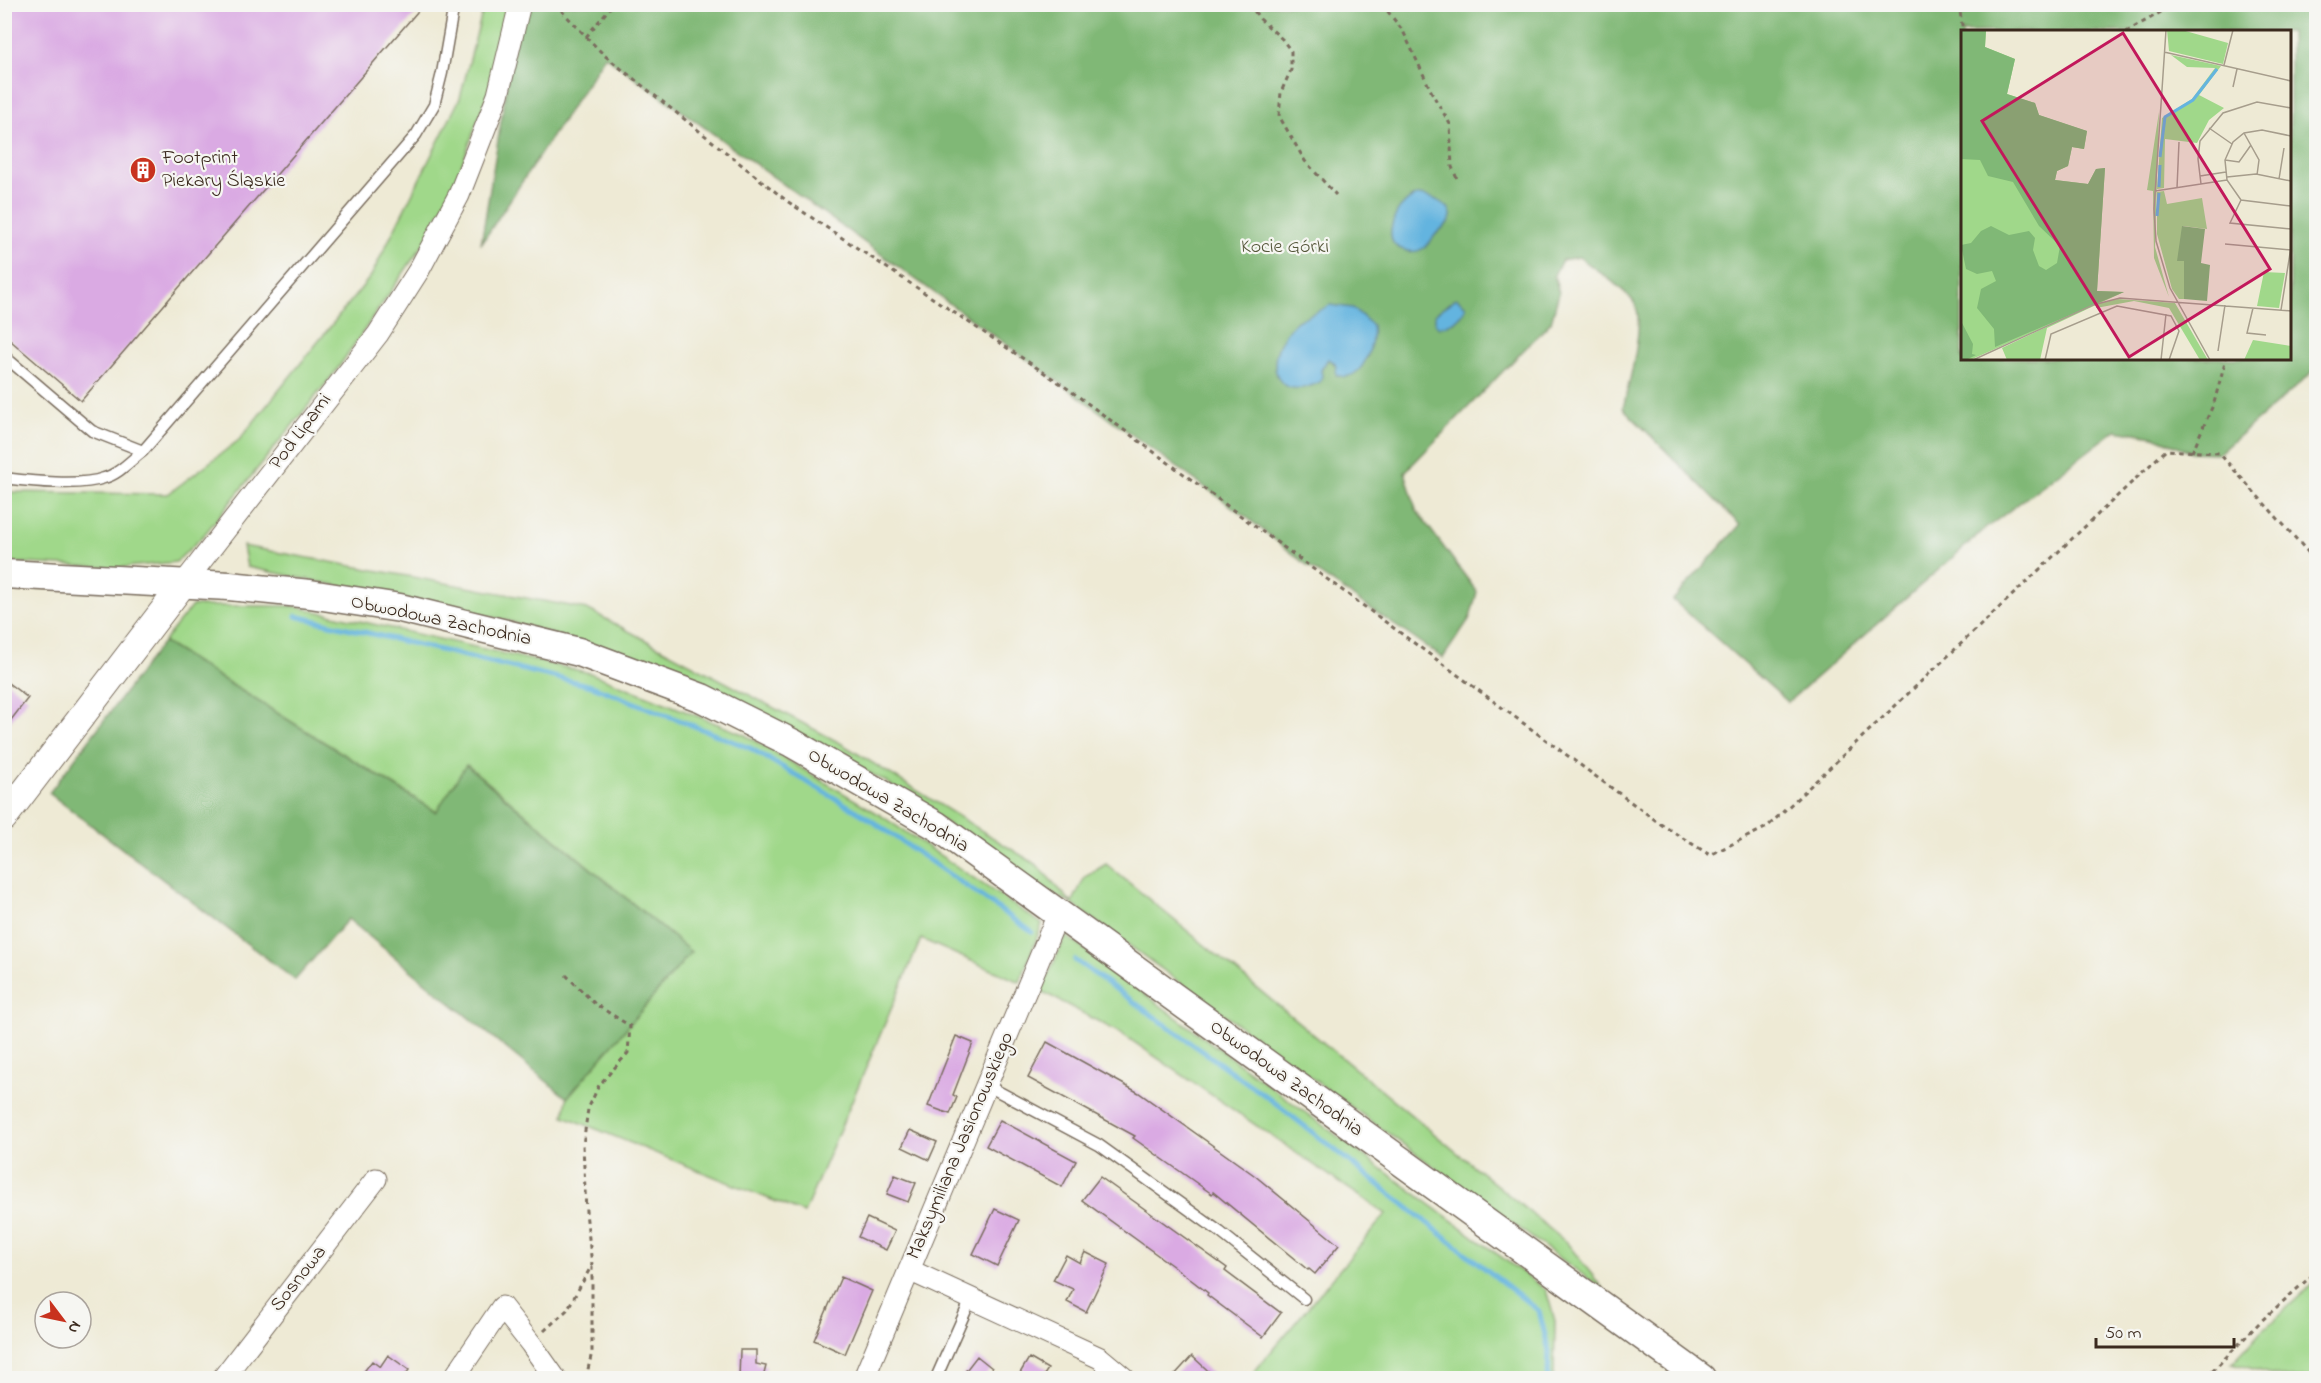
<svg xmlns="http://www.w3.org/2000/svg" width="2321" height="1383" font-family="'Indie Flower',sans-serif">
<rect width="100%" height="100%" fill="#f6f6f2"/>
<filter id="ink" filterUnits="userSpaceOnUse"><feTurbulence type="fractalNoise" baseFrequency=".0167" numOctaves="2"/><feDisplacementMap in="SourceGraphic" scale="12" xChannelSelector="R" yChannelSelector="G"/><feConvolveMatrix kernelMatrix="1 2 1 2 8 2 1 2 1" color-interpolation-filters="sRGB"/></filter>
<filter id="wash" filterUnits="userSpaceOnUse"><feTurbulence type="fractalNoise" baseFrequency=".008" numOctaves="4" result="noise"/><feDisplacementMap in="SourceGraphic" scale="24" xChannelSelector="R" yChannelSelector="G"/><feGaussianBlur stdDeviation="1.35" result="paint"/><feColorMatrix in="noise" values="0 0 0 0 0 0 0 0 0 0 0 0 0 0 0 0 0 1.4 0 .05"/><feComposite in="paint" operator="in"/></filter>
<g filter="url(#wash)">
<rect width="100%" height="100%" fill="#eeead5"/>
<!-- green -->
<path fill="#a0d88a" stroke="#6e8154" stroke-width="1.5" d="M 484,5 L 511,5 L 491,84 L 459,172 L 428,237 L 336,371 L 204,535 L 176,562 L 117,568 L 5,562 L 4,492 L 168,494 L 239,440 L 371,276 L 460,98 Z
M 243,546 L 587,609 L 842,744 L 1037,865 L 1072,903 L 1085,877 L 1106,864 L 1567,1243 L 1604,1290 L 1072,904 L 1032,882 L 885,781 L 662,667 L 502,619 L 247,567 Z
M 192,606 L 293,606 L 590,673 L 745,735 L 877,813 L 1042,924 L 1020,982 L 921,939 L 804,1213 L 564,1116 L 567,1098 L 691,952 L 467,765 L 437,812 L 163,642 Z
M 1066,936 L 1546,1290 L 1555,1321 L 1554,1378 L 1249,1378 L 1386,1214 L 1122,1034 L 1041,991 Z
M 2316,1281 L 2316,1378 L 2286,1378 L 2232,1363 L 2263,1330 Z"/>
<!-- forest -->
<path fill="#80b876" stroke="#5e714a" stroke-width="1.5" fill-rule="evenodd" d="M 520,5 L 2316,5 L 2316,369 L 2219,453 L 2192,452 L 2154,436 L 2116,430 L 1985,529 L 1788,702 L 1673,600 L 1740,525 L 1623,408 C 1629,384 1644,328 1636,306 C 1630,292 1592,267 1579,257 L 1562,260 L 1554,275 L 1559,293 L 1551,322 L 1405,472 L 1416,510 L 1477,592 L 1470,618 L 1443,658 L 1308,566 L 1245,516 L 605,56 L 481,244 ZM 1962,32 L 2290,32 L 2290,358 L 1962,358 ZM 1412,197 L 1451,216 L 1447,224 L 1436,234 L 1397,213 ZM 1456,298 L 1466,306 L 1464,312 L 1453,323 L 1436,314 ZM 1313,315 L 1368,356 C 1361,367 1351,380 1337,375 C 1336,367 1336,362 1328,359 L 1322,367 L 1321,373 L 1297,321 Z
M 163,642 L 436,812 L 466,765 L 691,952 L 567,1098 L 348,919 L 295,980 L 49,793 Z"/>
<!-- water -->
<path fill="#64b4df" stroke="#506f7e" stroke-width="1.5" d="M 1419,195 C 1429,196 1453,204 1451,217 C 1449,225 1441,228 1436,234 C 1426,248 1418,257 1399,248 C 1383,240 1394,213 1404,204 C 1408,199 1414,197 1419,195 Z
M 1456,298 L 1466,306 C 1463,318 1450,326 1438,327 L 1435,323 L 1435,314 Z
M 1330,305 L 1353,308 L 1372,325 C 1375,344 1363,385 1336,375 C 1337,367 1336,362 1328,359 L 1321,370 L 1322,376 L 1320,382 C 1269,407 1262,352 1296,322 C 1304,316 1321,311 1330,305 Z"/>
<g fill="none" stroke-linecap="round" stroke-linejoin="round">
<!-- stream -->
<path stroke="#64b4df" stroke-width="5" d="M 296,616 L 592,686 L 750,748 L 865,816 L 1032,932
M 1075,960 L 1274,1102 L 1539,1311 L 1549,1351 L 1548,1378"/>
</g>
<g id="blocks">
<!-- building -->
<path fill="#daaae3" d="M 4,4 L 424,4 L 81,401 L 4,335 Z
M 4,680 L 28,698 L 4,729 Z
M 956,1036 L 973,1043 L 953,1095 L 957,1097 L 950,1114 L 928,1106 Z
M 1047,1042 L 1139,1093 L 1254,1175 L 1339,1245 L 1315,1274 L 1309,1269 L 1308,1270 L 1213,1192 L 1212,1194 L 1133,1138 L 1135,1136 L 1028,1078 Z
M 1000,1120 L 1076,1161 L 1062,1187 L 986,1146 Z
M 910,1130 L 937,1142 L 929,1160 L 902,1147 Z
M 895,1175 L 916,1183 L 908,1202 L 887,1194 Z
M 1100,1177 L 1227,1268 L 1225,1271 L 1281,1313 L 1263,1337 L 1207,1295 L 1208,1293 L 1181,1272 L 1082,1200 Z
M 995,1209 L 1019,1220 L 997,1266 L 973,1254 Z
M 867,1218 L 895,1231 L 886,1250 L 858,1237 Z
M 1085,1252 L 1109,1264 L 1086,1312 L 1067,1302 L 1073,1289 L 1053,1280 L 1066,1255 L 1080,1263 Z
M 841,1277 L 872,1291 L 845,1354 L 814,1340 Z
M 740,1350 L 756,1350 L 756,1364 L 766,1366 L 763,1378 L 739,1378 Z
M 388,1355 L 409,1370 L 403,1378 L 359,1378 L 372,1361 L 380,1367 Z
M 977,1356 L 992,1368 L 983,1378 L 960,1378 Z
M 1192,1356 L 1216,1378 L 1172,1378 Z
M 1029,1358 L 1048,1369 L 1042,1378 L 1017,1378 Z"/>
</g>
</g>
<g filter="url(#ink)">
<use href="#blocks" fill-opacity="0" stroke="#7a6d5e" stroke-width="1.5"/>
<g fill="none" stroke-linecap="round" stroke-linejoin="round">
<defs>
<path id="service" d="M 4,356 L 92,431 L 143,451
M 4,478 C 30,481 80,487 104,478 C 119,474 131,460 143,451 L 416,135 L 434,105 L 442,73 L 454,4
M 986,1085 L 1099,1145 L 1220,1232 L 1304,1299
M 936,1378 L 971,1299"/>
<path id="minor" d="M 184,583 L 378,334 L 419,270 L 459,195 L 498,95 L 520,4
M 909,1270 L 1100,1358 L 1124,1378
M 223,1378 L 376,1179
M 454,1378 L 502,1307 L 531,1344 L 555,1378
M 864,1378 L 1058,914"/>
<path id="tertiary" d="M 4,818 L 184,583"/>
<path id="secondary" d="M 4,574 L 229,586 L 310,594 L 400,608 L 579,652 L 702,698 L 792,743 L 937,826 L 1701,1378"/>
</defs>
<!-- service casing -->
<use href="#service" stroke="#7a6d5e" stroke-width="13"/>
<!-- minor casing -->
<use href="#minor" stroke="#7a6d5e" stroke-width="23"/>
<!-- tertiary casing -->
<use href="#tertiary" stroke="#7a6d5e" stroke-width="28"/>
<!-- secondary casing -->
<use href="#secondary" stroke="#7a6d5e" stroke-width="31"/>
<!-- path -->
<path stroke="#7a6d5e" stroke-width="3" stroke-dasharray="4.5 4.5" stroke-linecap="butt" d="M 555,4 L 604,55 L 787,201 L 1064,386 L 1662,825 L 1710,855 L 1767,827 L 2166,450 L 2219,453 L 2316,561
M 1249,4 L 1260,19 L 1282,39 L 1291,51 L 1291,70 L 1281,92 L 1279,116 L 1305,161 L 1336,195
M 1382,4 L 1403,31 L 1433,95 L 1450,124 L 1452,167 L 1458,181
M 1959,4 L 1963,32
M 2126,32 L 2175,4
M 586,37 L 613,4
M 2192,452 L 2214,403 L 2226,358
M 544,1331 L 567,1310 L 592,1265 L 586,1212 L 583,1145 L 588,1109 L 599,1085 L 628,1053 L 630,1026 L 595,1004 L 566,975
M 586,1378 L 592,1352 L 592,1267
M 2206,1378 L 2260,1322 L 2316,1272"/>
<!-- service -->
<use href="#service" stroke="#fff" stroke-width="10"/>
<!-- minor -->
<use href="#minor" stroke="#fff" stroke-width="21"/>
<!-- tertiary -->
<use href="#tertiary" stroke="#fff" stroke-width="26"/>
<!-- secondary -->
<use href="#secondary" stroke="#fff" stroke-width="28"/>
</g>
</g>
<!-- icons -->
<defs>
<symbol id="building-disc" viewBox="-11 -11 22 22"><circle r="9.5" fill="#c8321e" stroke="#f6f6f2"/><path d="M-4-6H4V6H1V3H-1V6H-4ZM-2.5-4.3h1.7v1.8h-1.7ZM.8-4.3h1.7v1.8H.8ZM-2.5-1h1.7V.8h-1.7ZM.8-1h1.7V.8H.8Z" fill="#fff"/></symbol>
</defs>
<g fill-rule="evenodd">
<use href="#building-disc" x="128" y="155" width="30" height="30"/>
</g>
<g text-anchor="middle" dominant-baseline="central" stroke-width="4.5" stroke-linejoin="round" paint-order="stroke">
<!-- poi labels -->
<g font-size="20" fill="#3b2a1e" stroke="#f6f6f2" text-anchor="start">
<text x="162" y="158">Footprint<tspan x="162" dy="23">Piekary Śląskie</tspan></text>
</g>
<!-- park labels -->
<g font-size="20" fill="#545639" stroke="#f6f6f2">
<text x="1285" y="247">Kocie Górki</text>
</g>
<!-- street labels -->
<g font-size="20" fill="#3b2a1e" stroke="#f6f6f2">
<text transform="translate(301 432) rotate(-53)">Pod Lipami</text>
<text transform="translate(441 621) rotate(12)">Obwodowa Zachodnia</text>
<text transform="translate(888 801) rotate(31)">Obwodowa Zachodnia</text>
<text transform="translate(1286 1079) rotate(36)">Obwodowa Zachodnia</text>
<text transform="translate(961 1146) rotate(-67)">Maksymiliana Jasionowskiego</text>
<text transform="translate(299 1279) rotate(-52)">Sosnowa</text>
</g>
</g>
<!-- overview -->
<g transform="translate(1961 30)">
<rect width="330" height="330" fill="#eeead5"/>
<path d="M 0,0 L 25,0 L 24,17 L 54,29 L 46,64 L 74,73 L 78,85 L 126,101 L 123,119 L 111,117 L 107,136 L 96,141 L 94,150 L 127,154 L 135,139 L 144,138 L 136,261 L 163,262 L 139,273 L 157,269 L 214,273 L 247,330 L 239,330 L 208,278 L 173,271 L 135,278 L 135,275 L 86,298 L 79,330 L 46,330 L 41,318 L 102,289 L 9,330 L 0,330 ZM 206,0 L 221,0 L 267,13 L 262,34 L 208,21 ZM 210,25 L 260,36 L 238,65 L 263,78 L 248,90 L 236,113 L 204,109 L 203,158 L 196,159 L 201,88 L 231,69 L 254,38 L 226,37 ZM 198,82 L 194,217 L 208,267 L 193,228 L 192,161 L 186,160 ZM 203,161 L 206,174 L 241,168 L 246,199 L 222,196 L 217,231 L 223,231 L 223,269 L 218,269 L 211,259 L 196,204 L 196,162 ZM 303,242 L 324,243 L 318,278 L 296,276 ZM 292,310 L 330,316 L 330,330 L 283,330 Z" fill="#a0d88a"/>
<path d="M 0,0 L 25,0 L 24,17 L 54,29 L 46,64 L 74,73 L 78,85 L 126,101 L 123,119 L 111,117 L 107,136 L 96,141 L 94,150 L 127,154 L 135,139 L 144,138 L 136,261 L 163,262 L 34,317 L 33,299 L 16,278 L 20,259 L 35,251 L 31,241 L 16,244 L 5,239 L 0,215 L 10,213 L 20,201 L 30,196 L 48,205 L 68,201 L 74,208 L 72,220 L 78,236 L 85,240 L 96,233 L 99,216 L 78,196 L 52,152 L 27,146 L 19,130 L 0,129 ZM 221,196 L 244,199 L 240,233 L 249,235 L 246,271 L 223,269 L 223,231 L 216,231 ZM 0,291 L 12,314 L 11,324 L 15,325 L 5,330 L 0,330 Z" fill="#80b876"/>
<path fill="none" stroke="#64b4df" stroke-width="3" d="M 199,127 L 204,87 L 232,70 L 256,39M 198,157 L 199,135M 196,186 L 198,163"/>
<path fill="none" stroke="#a69d8c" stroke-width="1.5" d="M 205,0 L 193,179 L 195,211 L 209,258 L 249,330M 203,22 L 330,51M 263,35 L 272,0M 272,57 L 276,39M 248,98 L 271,114M 283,103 L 298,130 L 296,145M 330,106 L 301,100 L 283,103 L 272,112 L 264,130 L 266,150 L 280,170 L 330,176M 264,130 L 278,132 L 290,115M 239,146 L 265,142M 266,147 L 295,144 L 330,151M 318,149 L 323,118M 240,154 L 237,129 L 239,111 L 262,83 L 296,72 L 330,78M 216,158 L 218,112M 194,161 L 266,150M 280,170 L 269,193 L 330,199M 264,214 L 330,220M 292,278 L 286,303 L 305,305M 320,280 L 330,217M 257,321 L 264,275M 12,330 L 132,275 L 159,268 L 330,281M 84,330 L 90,304 L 156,276 L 210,286 L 218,301 L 208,330M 200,330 L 205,284"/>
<path fill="#c2185b" fill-opacity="0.15" stroke="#c2185b" stroke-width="3" d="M 162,3 L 309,239 L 168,327 L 21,91 Z"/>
<rect width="330" height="330" fill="none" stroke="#3b2a1e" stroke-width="3"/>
</g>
<!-- margin -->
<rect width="2321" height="1383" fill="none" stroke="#f6f6f2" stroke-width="24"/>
<!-- north arrow -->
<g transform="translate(63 1320) rotate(122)"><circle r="28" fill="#f6f6f2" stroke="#aba49d" stroke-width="1.5"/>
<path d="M0-4.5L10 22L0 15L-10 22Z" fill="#c8321e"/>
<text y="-9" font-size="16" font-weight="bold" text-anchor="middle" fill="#3b2a1e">N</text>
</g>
<!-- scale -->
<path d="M2096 1338v9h138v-9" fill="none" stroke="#3b2a1e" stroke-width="3"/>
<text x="2105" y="1338" font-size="18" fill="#3b2a1e" stroke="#f6f6f2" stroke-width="4.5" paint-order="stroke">50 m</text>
</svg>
